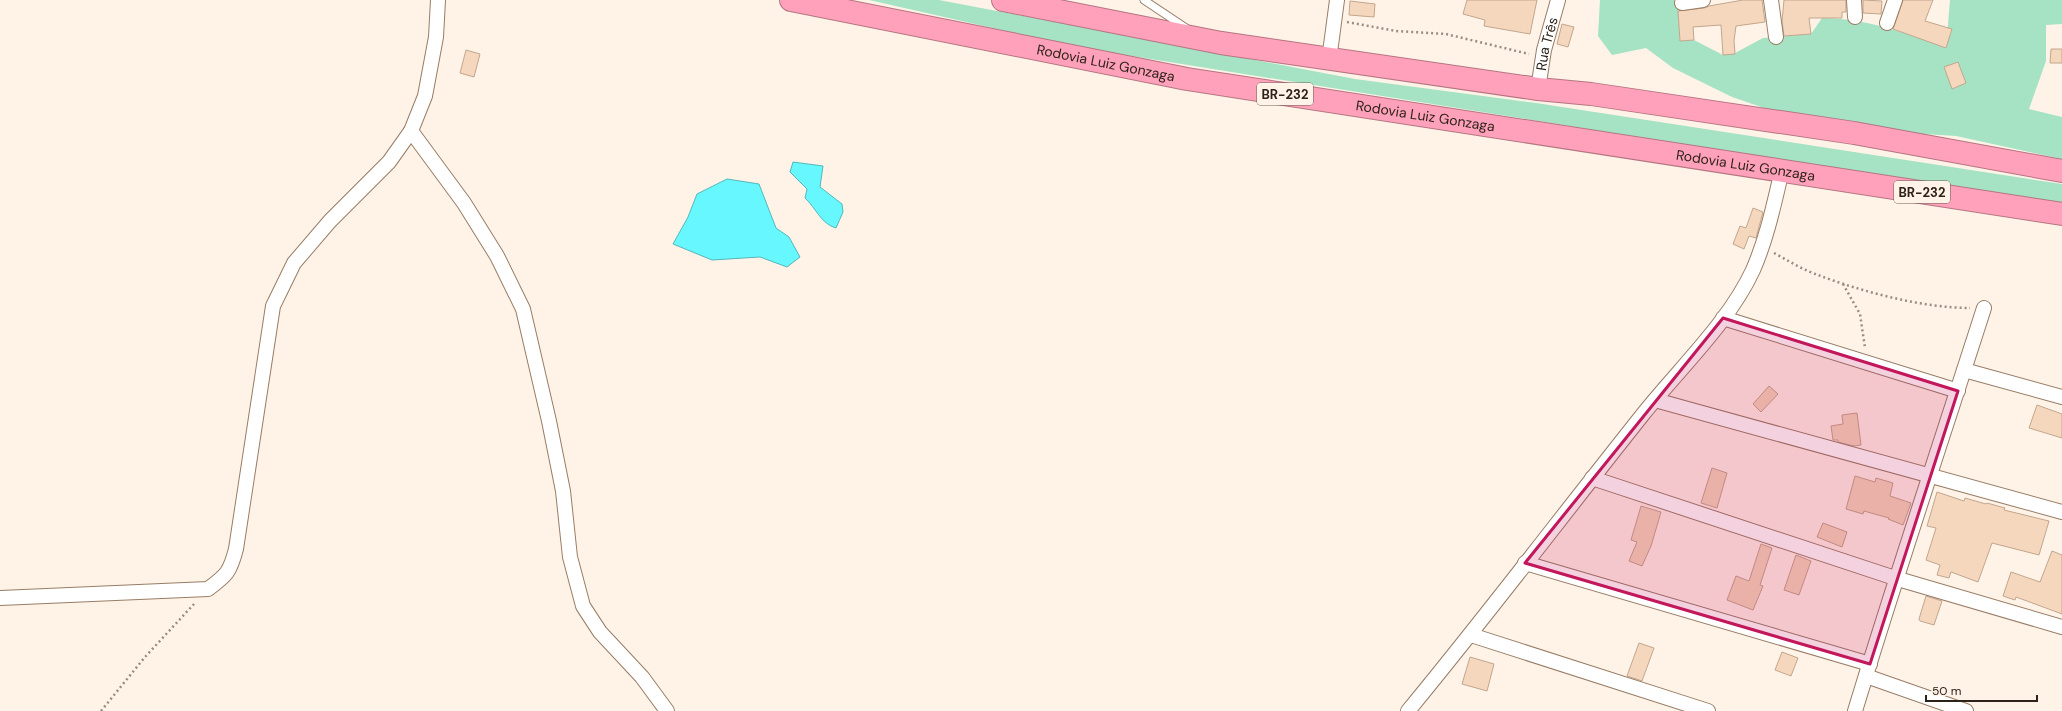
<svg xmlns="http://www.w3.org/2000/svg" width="2062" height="711" font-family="'DM Sans',sans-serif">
<rect width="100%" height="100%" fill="#fff3e8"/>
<!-- green -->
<path fill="#a5e3c4" d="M 869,0 L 939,0 L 1355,79 L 1536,103 L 2062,184 L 2062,205 L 1076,47 Z
M 1600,0 L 1674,0 L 1678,10 L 1680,41 L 1694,40 L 1723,55 L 1735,53 L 1763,38 L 1811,34 L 1822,18 C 1865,18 1906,33 1946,48 L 1950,0 L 2062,0 L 2062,24 L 2046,25 L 2046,61 L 2029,109 L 2062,117 L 2062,159 L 1956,136 L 1907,133 L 1770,110 L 1732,97 L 1673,68 L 1646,48 L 1612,55 L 1598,36 Z"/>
<!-- water -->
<path fill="#67f7ff" stroke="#55b7ba" d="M 793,162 L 823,166 L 820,187 L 842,204 L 843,212 L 836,228 C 821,224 816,208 805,198 L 807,189 L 790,172 Z
M 727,179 L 759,184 L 776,228 L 789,237 L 800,257 L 787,267 L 760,257 L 712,260 L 673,244 L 688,217 L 697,194 Z"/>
<!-- building -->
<path fill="#f4d7bd" stroke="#c2a68d" d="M 1467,0 L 1537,0 L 1530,34 L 1484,26 L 1485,20 L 1463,14 Z
M 1743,0 L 1762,0 L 1765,22 L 1736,26 L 1734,41 L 1735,54 L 1723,55 L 1721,25 L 1693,27 L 1694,40 L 1680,41 L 1678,11 L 1704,8 L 1709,6 Z
M 1784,0 L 1846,0 L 1846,12 L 1842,12 L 1842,18 L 1809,18 L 1811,34 L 1784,36 L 1782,21 Z
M 1863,0 L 1882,1 L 1881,14 L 1863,13 Z
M 1903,0 L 1933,0 L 1925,21 L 1952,29 L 1946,48 L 1893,29 Z
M 1350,1 L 1375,4 L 1374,17 L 1349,15 Z
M 1562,24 L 1574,27 L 1568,47 L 1557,44 Z
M 2051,49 L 2062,49 L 2062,63 L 2050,63 Z
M 466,50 L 480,54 L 474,77 L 460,73 Z
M 1958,62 L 1966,83 L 1952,89 L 1944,67 Z
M 1753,208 L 1763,212 L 1756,238 L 1749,236 L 1744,249 L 1733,244 L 1740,226 L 1746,228 Z
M 1769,386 L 1778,394 L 1761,412 L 1753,404 Z
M 2037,405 L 2062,414 L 2062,438 L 2029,428 Z
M 1857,413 L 1861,445 L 1854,446 L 1838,442 L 1838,440 L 1833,440 L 1831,426 L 1843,424 L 1842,415 Z
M 1712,468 L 1727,473 L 1717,508 L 1701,503 Z
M 1855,476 L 1875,482 L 1876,478 L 1893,483 L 1890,496 L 1911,503 L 1903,525 L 1888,519 L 1889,518 L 1864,511 L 1863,514 L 1846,509 Z
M 1937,492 L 1964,501 L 1965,498 L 1986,504 L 1987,503 L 2005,508 L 2004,510 L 2049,521 L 2039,555 L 1992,543 L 1978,582 L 1951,572 L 1949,578 L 1937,575 L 1940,565 L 1926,560 L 1936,528 L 1927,526 Z
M 1641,506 L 1661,512 L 1651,546 L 1642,566 L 1629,561 L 1637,542 L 1631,540 Z
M 1823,523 L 1847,532 L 1842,547 L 1817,537 Z
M 1761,544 L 1772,548 L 1760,585 L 1763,586 L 1753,610 L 1727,600 L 1736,576 L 1749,581 Z
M 2052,551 L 2062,555 L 2062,614 L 2016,597 L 2015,600 L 2003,596 L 2011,572 L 2040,582 Z
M 1796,555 L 1811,561 L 1799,595 L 1784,590 Z
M 1926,596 L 1942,601 L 1934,625 L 1920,621 L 1919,619 Z
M 1639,643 L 1654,648 L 1642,681 L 1627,676 Z
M 1782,652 L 1798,658 L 1791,676 L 1775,670 Z
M 1470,657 L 1494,664 L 1487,691 L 1462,684 Z"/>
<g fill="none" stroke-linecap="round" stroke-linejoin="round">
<defs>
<path id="lane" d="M 1144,0 L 1186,28"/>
<g id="street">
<path d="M 1771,0 L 1776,37"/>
<path d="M 1854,0 L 1855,17"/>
<path d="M 1682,3 L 1703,0"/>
<path d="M 1887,23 L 1895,0"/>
<path d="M 1329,60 L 1337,0"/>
<path id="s1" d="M 1538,89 L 1544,50 L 1558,0"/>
<path d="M 411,131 L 464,203 L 497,256 L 523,309 L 549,421 L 563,491 L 570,557 L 583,606 L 600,632 L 642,677 L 667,711"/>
<path d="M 1723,318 L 1958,391"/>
<path d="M 1964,370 L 2062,397"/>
<path d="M 1655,400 L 2062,512"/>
<path d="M 1592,478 L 1898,579 L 2062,627"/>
<path d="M 1525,563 L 1870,664"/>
<path d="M 0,598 L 208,589 C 227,575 230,572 236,549 L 273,306 L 294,263 L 330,221 L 389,162 L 411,131 L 425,96 L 436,37 L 438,0"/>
<path d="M 1471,635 L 1708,711"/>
<path d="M 1866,676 L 1966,711"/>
<path d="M 1408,711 C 1489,613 1565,512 1644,413 C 1680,368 1729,322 1753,270 C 1767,238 1774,204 1782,170"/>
<path d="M 1855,711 C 1896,576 1941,442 1984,308"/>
</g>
<g id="highway">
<path id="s2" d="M 791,0 L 1187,79 L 2062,214"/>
<path d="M 1003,0 L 1221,43 L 1538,89 L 1591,94 L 1854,133 L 2062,171"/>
</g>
</defs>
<!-- lane casing -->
<use href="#lane" stroke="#987d65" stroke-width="9"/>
<!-- street casing -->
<use href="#street" stroke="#987d65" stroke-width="16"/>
<!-- highway casing -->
<use href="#highway" stroke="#b57581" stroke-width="24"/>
<!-- path -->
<path stroke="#988d82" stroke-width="2.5" stroke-dasharray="2 3" stroke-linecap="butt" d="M 1347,22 L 1396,31 L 1446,34 L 1529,54
M 1774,253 C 1789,261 1803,270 1818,275 C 1863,292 1923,308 1970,308
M 1843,284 L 1860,314 L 1865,348
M 101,711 L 145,657 L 194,604"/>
<!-- lane -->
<use href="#lane" stroke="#fff" stroke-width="7"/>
<!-- street -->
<use href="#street" stroke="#fff" stroke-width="14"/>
<!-- highway -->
<use href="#highway" stroke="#ffa1ba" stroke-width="22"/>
</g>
<!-- marked area -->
<path fill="#c2185b" fill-opacity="0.2" stroke="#c2185b" stroke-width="3" stroke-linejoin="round" d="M 1723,318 L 1958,391 L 1870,664 L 1525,563 Z"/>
<g text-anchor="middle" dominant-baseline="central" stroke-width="3" stroke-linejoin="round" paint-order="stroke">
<!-- shield labels -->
<g fill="#fff3e8" stroke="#6b6156" stroke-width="1">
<rect x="1257" y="83" width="56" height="22" rx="3"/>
<rect x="1894" y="181" width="56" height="22" rx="3"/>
</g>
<g font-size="13" font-weight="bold" fill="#2c2218">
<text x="1285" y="94">BR-232</text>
<text x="1922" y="192">BR-232</text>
</g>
<!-- street labels -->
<g font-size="14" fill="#2c2218" stroke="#fff3e8">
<text stroke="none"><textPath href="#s1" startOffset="46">Rua Três</textPath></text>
<text stroke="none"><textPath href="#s2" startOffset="321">Rodovia Luiz Gonzaga</textPath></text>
<text stroke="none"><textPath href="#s2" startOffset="645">Rodovia Luiz Gonzaga</textPath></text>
<text stroke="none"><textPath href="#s2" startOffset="969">Rodovia Luiz Gonzaga</textPath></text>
</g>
</g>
<!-- scale -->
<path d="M1926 695v6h111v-6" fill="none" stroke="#2c2218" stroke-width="2"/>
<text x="1932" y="695" font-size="12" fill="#2c2218" stroke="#fff3e8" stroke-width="3" paint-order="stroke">50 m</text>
</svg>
